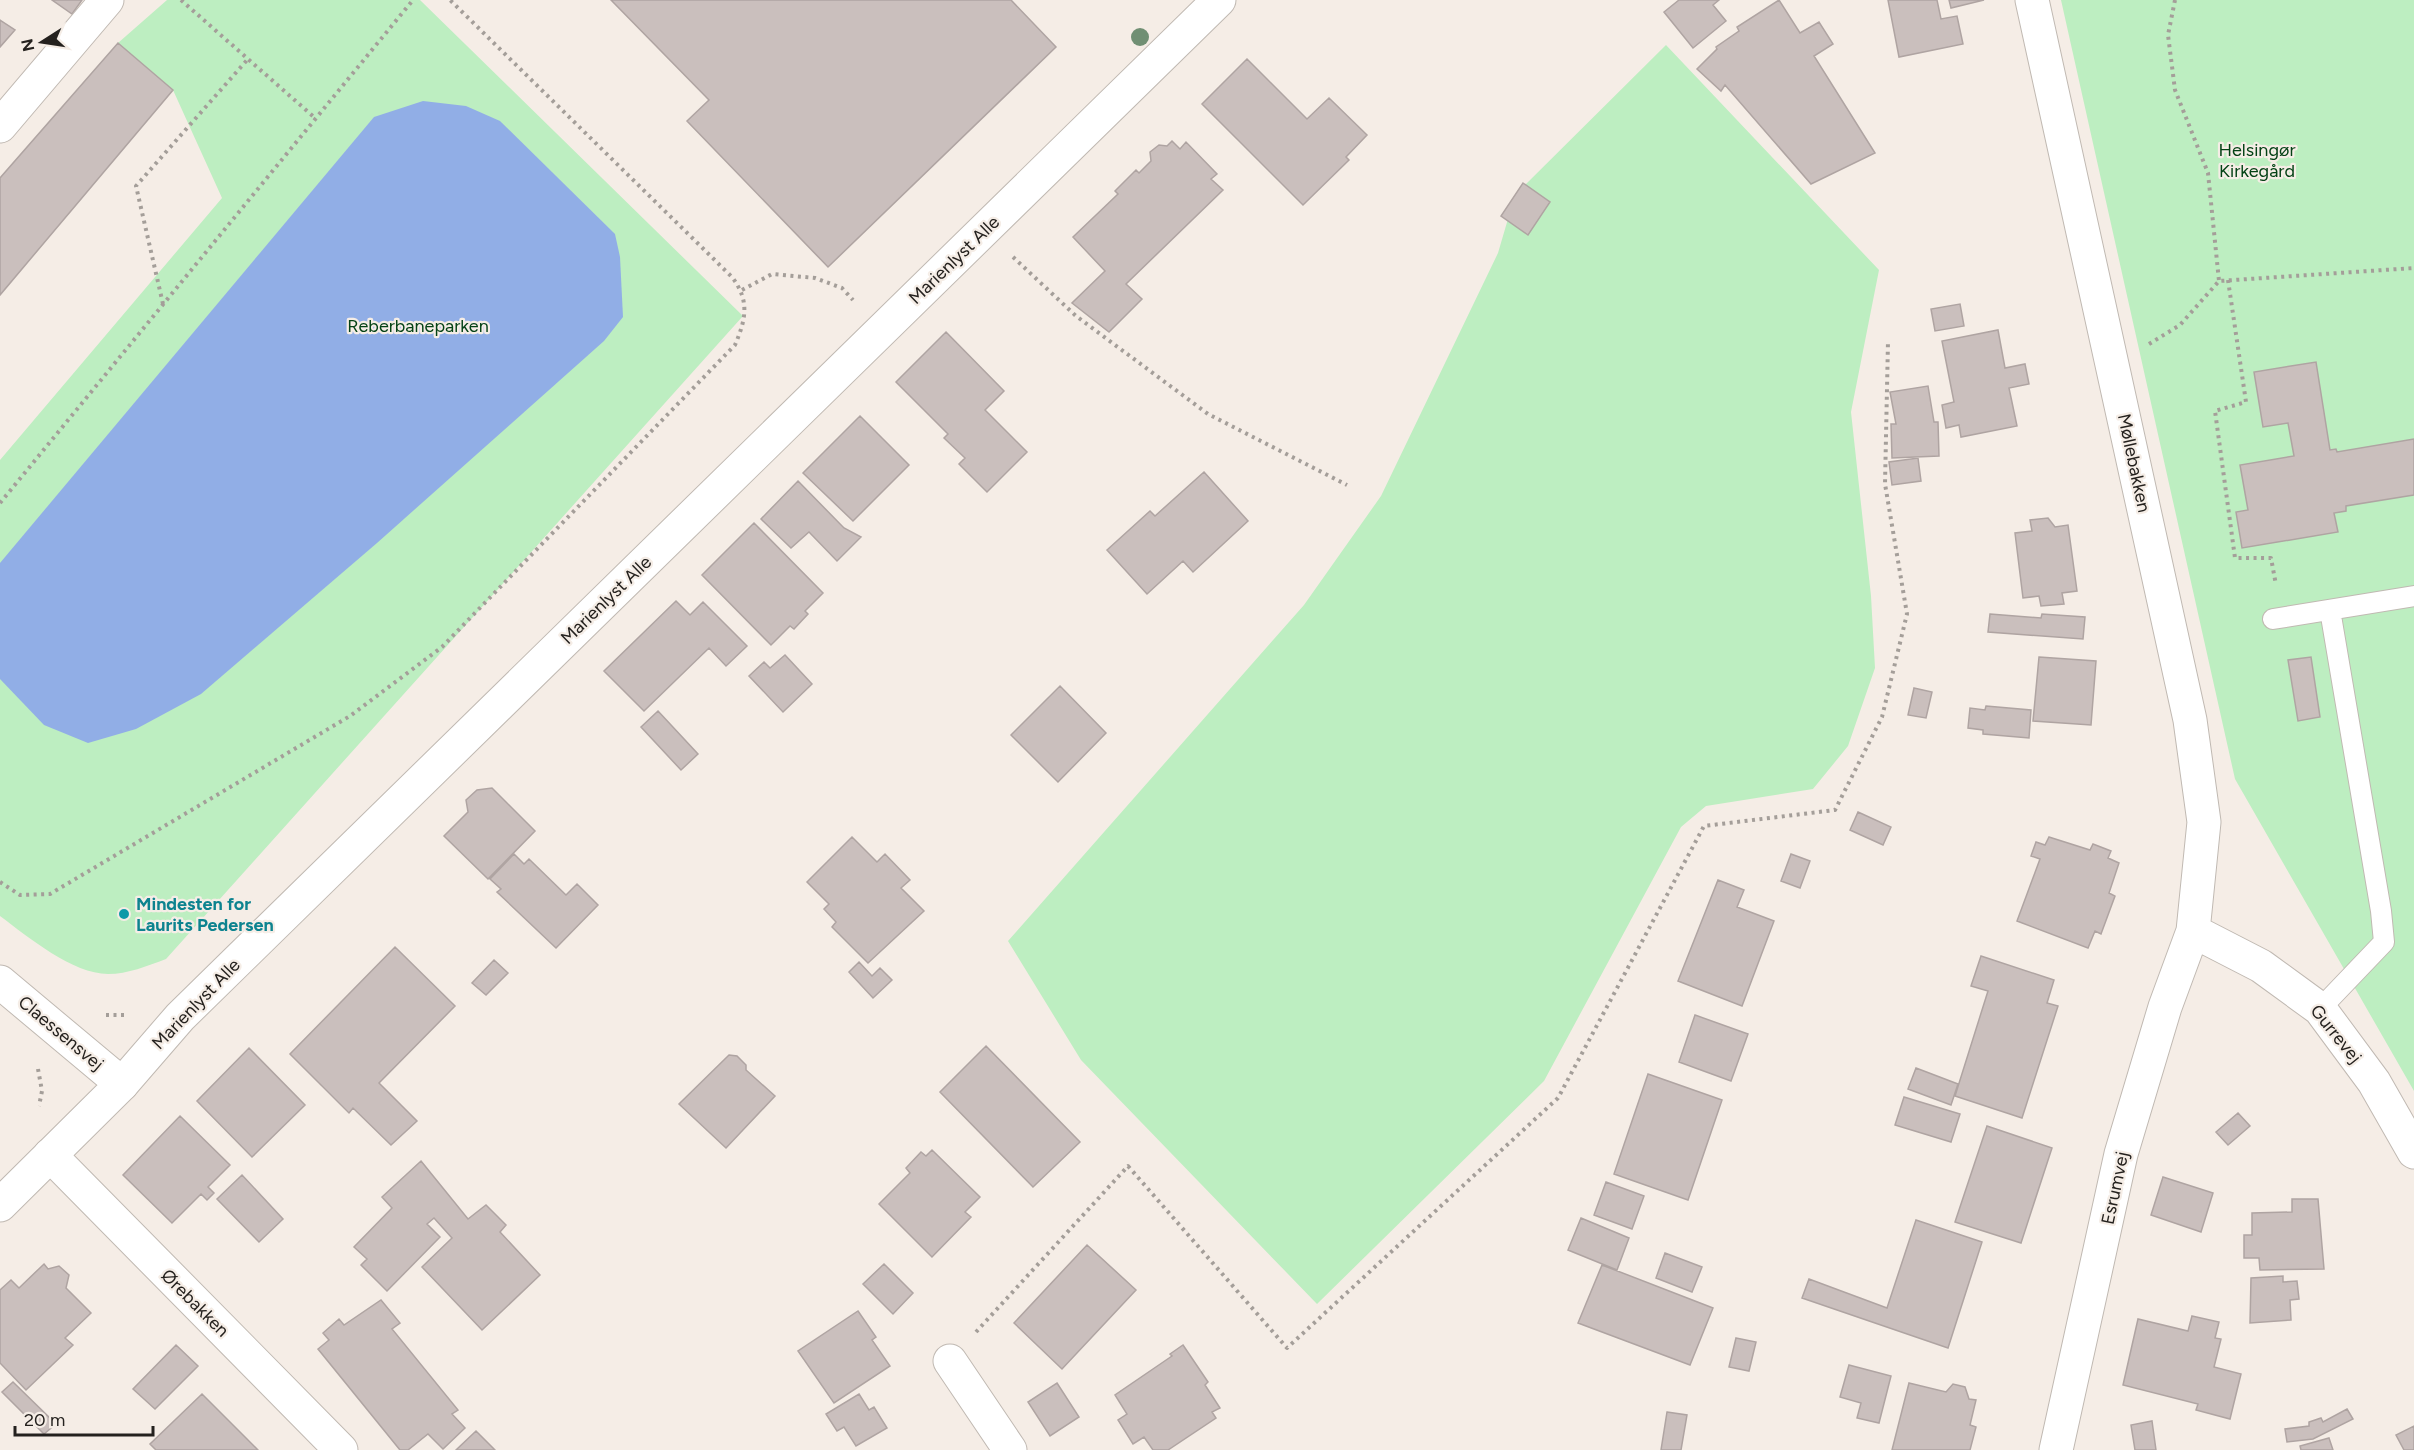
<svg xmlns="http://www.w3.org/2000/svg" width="2414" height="1450" font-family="Figtree,sans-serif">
<rect width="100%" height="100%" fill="#f5ede6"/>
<!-- green -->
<path fill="#bdeec1" d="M 167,0 L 420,0 L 743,316 L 166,959 C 147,966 128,974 108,974 C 73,974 28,937 0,916 L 0,460 L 222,198 L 173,90 L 118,43 Z
M 2061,0 L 2414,0 L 2414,1091 L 2235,779 Z
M 1666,45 L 1879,270 L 1851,412 L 1871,596 L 1875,668 L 1848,746 L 1813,789 L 1706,806 L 1681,827 L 1544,1081 L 1317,1304 L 1081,1060 L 1008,941 L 1304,605 L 1381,496 L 1498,253 L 1515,195 Z"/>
<!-- water -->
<path fill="#91aee6" d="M 423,101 L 466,106 L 500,121 L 615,234 L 620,257 L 623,317 L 604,341 L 377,543 L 201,694 L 136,729 L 88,743 L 44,725 L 0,679 L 0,563 L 374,117 Z"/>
<!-- building -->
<path fill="#cabfbd" stroke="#afa4a2" stroke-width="1.5" d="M 52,0 L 82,0 L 72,14 Z
M 611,0 L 1011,0 L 1056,47 L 828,267 L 687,121 L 709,100 Z
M 1679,0 L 1719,0 L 1713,5 L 1726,21 L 1693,48 L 1664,12 Z
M 1779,0 L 1800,33 L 1819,22 L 1833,44 L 1814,56 L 1875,153 L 1811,184 L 1725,85 L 1721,91 L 1697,69 L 1717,49 L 1716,47 L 1739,31 L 1737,27 Z
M 1888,0 L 1937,0 L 1941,19 L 1957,16 L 1963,44 L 1899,57 Z
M 1949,0 L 1984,0 L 1951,8 Z
M 0,20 L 15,30 L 0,47 Z
M 118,43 L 173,90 L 0,295 L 0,178 Z
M 1247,59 L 1307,119 L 1329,98 L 1367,135 L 1346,157 L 1349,160 L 1303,205 L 1202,104 Z
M 1172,141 L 1180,149 L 1186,142 L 1217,174 L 1211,179 L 1223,190 L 1126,284 L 1142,299 L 1109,332 L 1072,303 L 1105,271 L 1073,237 L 1118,194 L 1115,191 L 1136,170 L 1139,173 L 1151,161 L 1150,152 L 1159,145 L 1167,146 Z
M 1523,183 L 1550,202 L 1528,235 L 1501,216 Z
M 1960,304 L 1964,326 L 1935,331 L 1931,309 Z
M 1998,330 L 2005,368 L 2025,364 L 2029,384 L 2009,388 L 2017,426 L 1961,437 L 1959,425 L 1946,428 L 1942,405 L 1954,402 L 1942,341 Z
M 946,332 L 1004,391 L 985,410 L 1027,452 L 987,492 L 959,464 L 965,458 L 944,438 L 948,434 L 896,382 Z
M 2316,362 L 2330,450 L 2336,449 L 2337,452 L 2414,439 L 2414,495 L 2346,506 L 2346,511 L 2334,513 L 2338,532 L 2242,548 L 2236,512 L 2248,510 L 2240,465 L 2294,456 L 2288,423 L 2263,427 L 2254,372 Z
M 1928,386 L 1934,422 L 1938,422 L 1939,456 L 1892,458 L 1891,424 L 1896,424 L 1890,392 Z
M 860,416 L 909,465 L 853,521 L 803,473 Z
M 1918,458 L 1921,481 L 1892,485 L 1889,462 Z
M 1204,472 L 1248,521 L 1193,572 L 1183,561 L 1147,594 L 1107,550 L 1150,511 L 1155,516 Z
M 798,481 L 844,528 L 861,537 L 837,561 L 809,532 L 791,548 L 761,519 Z
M 2048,518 L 2055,527 L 2068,525 L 2077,591 L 2062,593 L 2064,604 L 2041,606 L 2039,596 L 2023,598 L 2015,533 L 2032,531 L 2030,520 Z
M 754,523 L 823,593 L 805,611 L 808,614 L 794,629 L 790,626 L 771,645 L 702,575 Z
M 676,601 L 690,615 L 703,602 L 747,646 L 726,666 L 709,648 L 644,711 L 604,671 Z
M 1990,614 L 2041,618 L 2042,614 L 2085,617 L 2083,639 L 1988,632 Z
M 785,655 L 812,684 L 783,712 L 749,676 L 764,662 L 770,668 Z
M 2039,657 L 2096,661 L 2091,725 L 2033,721 Z
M 2311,657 L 2320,717 L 2298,721 L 2288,660 Z
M 1060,686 L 1106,733 L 1058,782 L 1011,735 Z
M 1914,688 L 1932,692 L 1926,718 L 1908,715 Z
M 1986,706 L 2031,710 L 2029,738 L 1983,734 L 1983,730 L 1968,728 L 1970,708 L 1985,710 Z
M 658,711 L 698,754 L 681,770 L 641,727 Z
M 492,788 L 535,831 L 488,879 L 444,836 L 468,812 L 466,800 L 477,790 Z
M 1858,812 L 1891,827 L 1883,845 L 1850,830 Z
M 852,837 L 877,862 L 885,854 L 910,880 L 901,888 L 924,911 L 868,963 L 832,927 L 836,922 L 824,909 L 829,904 L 807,882 Z
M 2049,837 L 2090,850 L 2093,844 L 2111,851 L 2108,858 L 2119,863 L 2109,893 L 2115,896 L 2101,934 L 2095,931 L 2088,948 L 2017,921 L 2040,859 L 2031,856 L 2036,842 L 2045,845 Z
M 514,854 L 524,864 L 529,859 L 566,895 L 577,884 L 598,905 L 556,948 L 497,892 L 501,889 L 490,879 Z
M 1791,854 L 1810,861 L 1800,888 L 1781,881 Z
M 1718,880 L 1744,890 L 1737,907 L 1774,921 L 1742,1006 L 1678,981 Z
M 395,947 L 455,1006 L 379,1083 L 417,1121 L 391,1145 L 353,1108 L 349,1113 L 290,1054 Z
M 1981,956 L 2054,980 L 2047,1003 L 2058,1006 L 2022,1118 L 1955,1096 L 1988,991 L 1971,986 Z
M 494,960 L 508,973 L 486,995 L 472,983 Z
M 859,962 L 872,976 L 880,968 L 892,980 L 873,998 L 849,972 Z
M 1695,1015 L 1748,1034 L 1731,1081 L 1679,1062 Z
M 986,1046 L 1080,1142 L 1033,1187 L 940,1092 Z
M 249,1048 L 305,1105 L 252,1157 L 197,1101 Z
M 729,1055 L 737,1056 L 746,1065 L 746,1070 L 775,1096 L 726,1148 L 679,1104 Z
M 1916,1068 L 1958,1084 L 1951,1105 L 1908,1089 Z
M 1648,1074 L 1722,1100 L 1688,1200 L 1614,1174 Z
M 1904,1097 L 1960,1114 L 1951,1142 L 1895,1125 Z
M 2238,1113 L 2250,1126 L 2228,1145 L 2216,1132 Z
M 180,1116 L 230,1165 L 208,1187 L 214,1193 L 207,1200 L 201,1194 L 172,1223 L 123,1175 Z
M 1987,1126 L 2052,1148 L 2021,1243 L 1955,1222 Z
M 932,1150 L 980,1197 L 965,1212 L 971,1217 L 932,1257 L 879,1204 L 910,1173 L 906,1168 L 921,1152 L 926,1156 Z
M 421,1161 L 468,1219 L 486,1205 L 506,1225 L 500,1232 L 540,1275 L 482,1330 L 422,1267 L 452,1238 L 434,1218 L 427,1224 L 440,1237 L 387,1291 L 361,1265 L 367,1259 L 354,1247 L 392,1208 L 382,1197 Z
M 242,1175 L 283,1219 L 259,1242 L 217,1199 Z
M 2163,1177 L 2213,1193 L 2201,1232 L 2151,1215 Z
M 1606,1182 L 1644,1196 L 1632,1229 L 1594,1215 Z
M 2292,1199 L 2318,1199 L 2324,1269 L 2260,1270 L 2259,1258 L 2244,1258 L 2244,1235 L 2252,1235 L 2252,1213 L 2292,1212 Z
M 1581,1218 L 1629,1238 L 1617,1270 L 1568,1250 Z
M 1916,1220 L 1982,1242 L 1948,1348 L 1802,1298 L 1809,1279 L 1887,1308 Z
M 1087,1245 L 1136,1290 L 1062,1369 L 1014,1323 Z
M 1665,1253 L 1702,1267 L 1692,1292 L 1656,1278 Z
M 44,1264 L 48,1269 L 59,1266 L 69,1275 L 66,1288 L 91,1313 L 65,1338 L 73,1345 L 26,1390 L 0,1363 L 0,1290 L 11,1280 L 19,1288 Z
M 884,1264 L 913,1293 L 893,1314 L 863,1284 Z
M 1602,1265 L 1713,1308 L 1690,1365 L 1578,1323 Z
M 2283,1276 L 2283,1282 L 2297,1281 L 2299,1299 L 2290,1300 L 2291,1320 L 2250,1323 L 2251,1278 Z
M 381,1300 L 400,1323 L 392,1329 L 458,1410 L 452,1414 L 465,1428 L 443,1449 L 428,1434 L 408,1450 L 400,1450 L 318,1349 L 329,1340 L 323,1333 L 339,1319 L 344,1325 Z
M 858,1311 L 876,1337 L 872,1340 L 890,1366 L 834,1403 L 798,1351 Z
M 2192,1316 L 2219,1322 L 2215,1338 L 2221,1339 L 2214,1367 L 2241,1374 L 2230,1419 L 2196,1410 L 2198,1404 L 2123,1385 L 2138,1319 L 2188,1331 Z
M 1736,1338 L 1756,1342 L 1749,1371 L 1729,1367 Z
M 176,1345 L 198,1366 L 155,1409 L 133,1389 Z
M 1183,1345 L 1208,1382 L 1205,1385 L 1220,1408 L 1212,1412 L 1216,1418 L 1168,1450 L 1153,1450 L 1144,1437 L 1133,1444 L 1118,1420 L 1127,1414 L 1115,1395 L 1172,1356 L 1170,1354 Z
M 1849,1365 L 1891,1376 L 1879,1423 L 1857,1418 L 1861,1403 L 1840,1397 Z
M 13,1382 L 56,1424 L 44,1434 L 2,1392 Z
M 1057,1383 L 1079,1417 L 1050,1436 L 1028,1402 Z
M 1909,1383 L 1946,1392 L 1953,1384 L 1965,1387 L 1969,1399 L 1976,1400 L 1970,1425 L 1976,1427 L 1970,1450 L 1892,1450 Z
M 202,1394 L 258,1450 L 156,1450 L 150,1444 Z
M 859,1394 L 869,1410 L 874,1407 L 887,1428 L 856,1446 L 844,1427 L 837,1431 L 826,1414 Z
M 2347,1409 L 2353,1419 L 2313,1439 L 2287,1442 L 2285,1429 L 2309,1426 L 2309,1422 L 2321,1418 L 2323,1422 Z
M 1667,1412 L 1687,1415 L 1681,1450 L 1661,1450 Z
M 2152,1421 L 2156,1450 L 2135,1450 L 2131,1425 Z
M 2414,1426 L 2414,1450 L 2404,1450 L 2396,1435 Z
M 476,1431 L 495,1450 L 456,1450 Z
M 2329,1438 L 2333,1450 L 2301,1450 L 2300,1446 Z"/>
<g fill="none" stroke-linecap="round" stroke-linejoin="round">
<defs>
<path id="service" d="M 2273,619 L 2414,596
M 2320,1009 L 2384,942 L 2381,911 L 2330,610"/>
<path id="minor" d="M 0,126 L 107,0
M 122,1084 L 180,1017 L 1219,0
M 50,1155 L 341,1450
M 950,1361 L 1010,1450"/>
<path id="tertiary" d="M 2032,0 L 2190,720 L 2204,822 L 2193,931 L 2165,1007 L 2121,1154 L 2056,1450
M 2193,931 L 2261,966 L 2320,1009 L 2374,1082 L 2414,1152"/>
<path id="secondary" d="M 0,982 L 122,1084 L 0,1205"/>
</defs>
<!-- service casing -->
<use href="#service" stroke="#c0b9b2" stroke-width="22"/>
<!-- minor casing -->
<use href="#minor" stroke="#c0b9b2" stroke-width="35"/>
<!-- tertiary casing -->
<use href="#tertiary" stroke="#c0b9b2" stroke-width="35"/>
<!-- secondary casing -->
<use href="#secondary" stroke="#c0b9b2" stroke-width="35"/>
<!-- path -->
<path stroke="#a49e99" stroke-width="4" stroke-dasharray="3 4.5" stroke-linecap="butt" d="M 181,0 L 315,118
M 2175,0 L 2168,35 L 2175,90 L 2208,173 L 2219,281
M 1013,257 L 1076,316 L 1208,414 L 1347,485
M 2228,280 L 2246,402 L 2215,411 L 2235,558 L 2271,558 L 2276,585
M 742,290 L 772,274 L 815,278 L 842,288 L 853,300
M 163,304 L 136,186 L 248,59
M 2149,344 L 2180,325 L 2219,281 L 2414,268
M 0,503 L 413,0
M 0,882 L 20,895 L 50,894 L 350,716 L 442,647 L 735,345 C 746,319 750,301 732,277 L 450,0
M 106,1015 L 126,1015
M 38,1069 L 42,1091 L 39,1106
M 976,1332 L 1128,1166 L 1287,1348 L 1558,1098 L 1704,826 L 1835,810 L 1882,717 L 1907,614 L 1885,484 L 1888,341"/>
<!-- service -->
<use href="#service" stroke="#fff" stroke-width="20"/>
<!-- minor -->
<use href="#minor" stroke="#fff" stroke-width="33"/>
<!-- tertiary -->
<use href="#tertiary" stroke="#fff" stroke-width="33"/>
<!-- secondary -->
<use href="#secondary" stroke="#fff" stroke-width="33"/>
</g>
<!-- trees -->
<circle fill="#708f73" cx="1140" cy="37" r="9"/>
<!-- markers -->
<circle fill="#0f9aa8" stroke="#f5ede6" stroke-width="2" cx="124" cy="914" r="6"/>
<g text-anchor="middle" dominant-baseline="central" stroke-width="4.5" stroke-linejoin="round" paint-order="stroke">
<!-- park labels -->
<g font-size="18" fill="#044215" stroke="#f5ede6">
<text x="2257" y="150">Helsingør<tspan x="2257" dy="21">Kirkegård</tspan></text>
<text x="418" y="326">Reberbaneparken</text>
</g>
<!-- street labels -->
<g font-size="18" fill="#24211e" stroke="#f5ede6">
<text transform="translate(954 260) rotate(-44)">Marienlyst Alle</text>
<text transform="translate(2134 463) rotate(78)">Møllebakken</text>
<text transform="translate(606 600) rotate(-44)">Marienlyst Alle</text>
<text transform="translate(196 1004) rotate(-46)">Marienlyst Alle</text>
<text transform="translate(61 1033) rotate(40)">Claessensvej</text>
<text transform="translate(2336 1034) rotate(51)">Gurrevej</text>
<text transform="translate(2115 1188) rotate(-78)">Esrumvej</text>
<text transform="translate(195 1303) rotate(45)">Ørebakken</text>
</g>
<!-- culture labels -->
<g font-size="18" font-weight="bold" fill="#0d838f" stroke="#f5ede6" text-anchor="start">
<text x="136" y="904">Mindesten for<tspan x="136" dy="21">Laurits Pedersen</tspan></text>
</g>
</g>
<!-- north arrow -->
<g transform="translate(42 42) rotate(258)" stroke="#f5ede6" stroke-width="4.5" paint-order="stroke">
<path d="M0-4.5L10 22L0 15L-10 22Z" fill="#24211e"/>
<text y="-9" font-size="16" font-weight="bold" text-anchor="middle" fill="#24211e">N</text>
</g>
<!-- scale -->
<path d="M15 1426v9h138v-9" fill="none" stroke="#24211e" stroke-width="3"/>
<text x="24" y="1426" font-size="18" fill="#24211e" stroke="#f5ede6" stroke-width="4.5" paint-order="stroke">20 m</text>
</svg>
